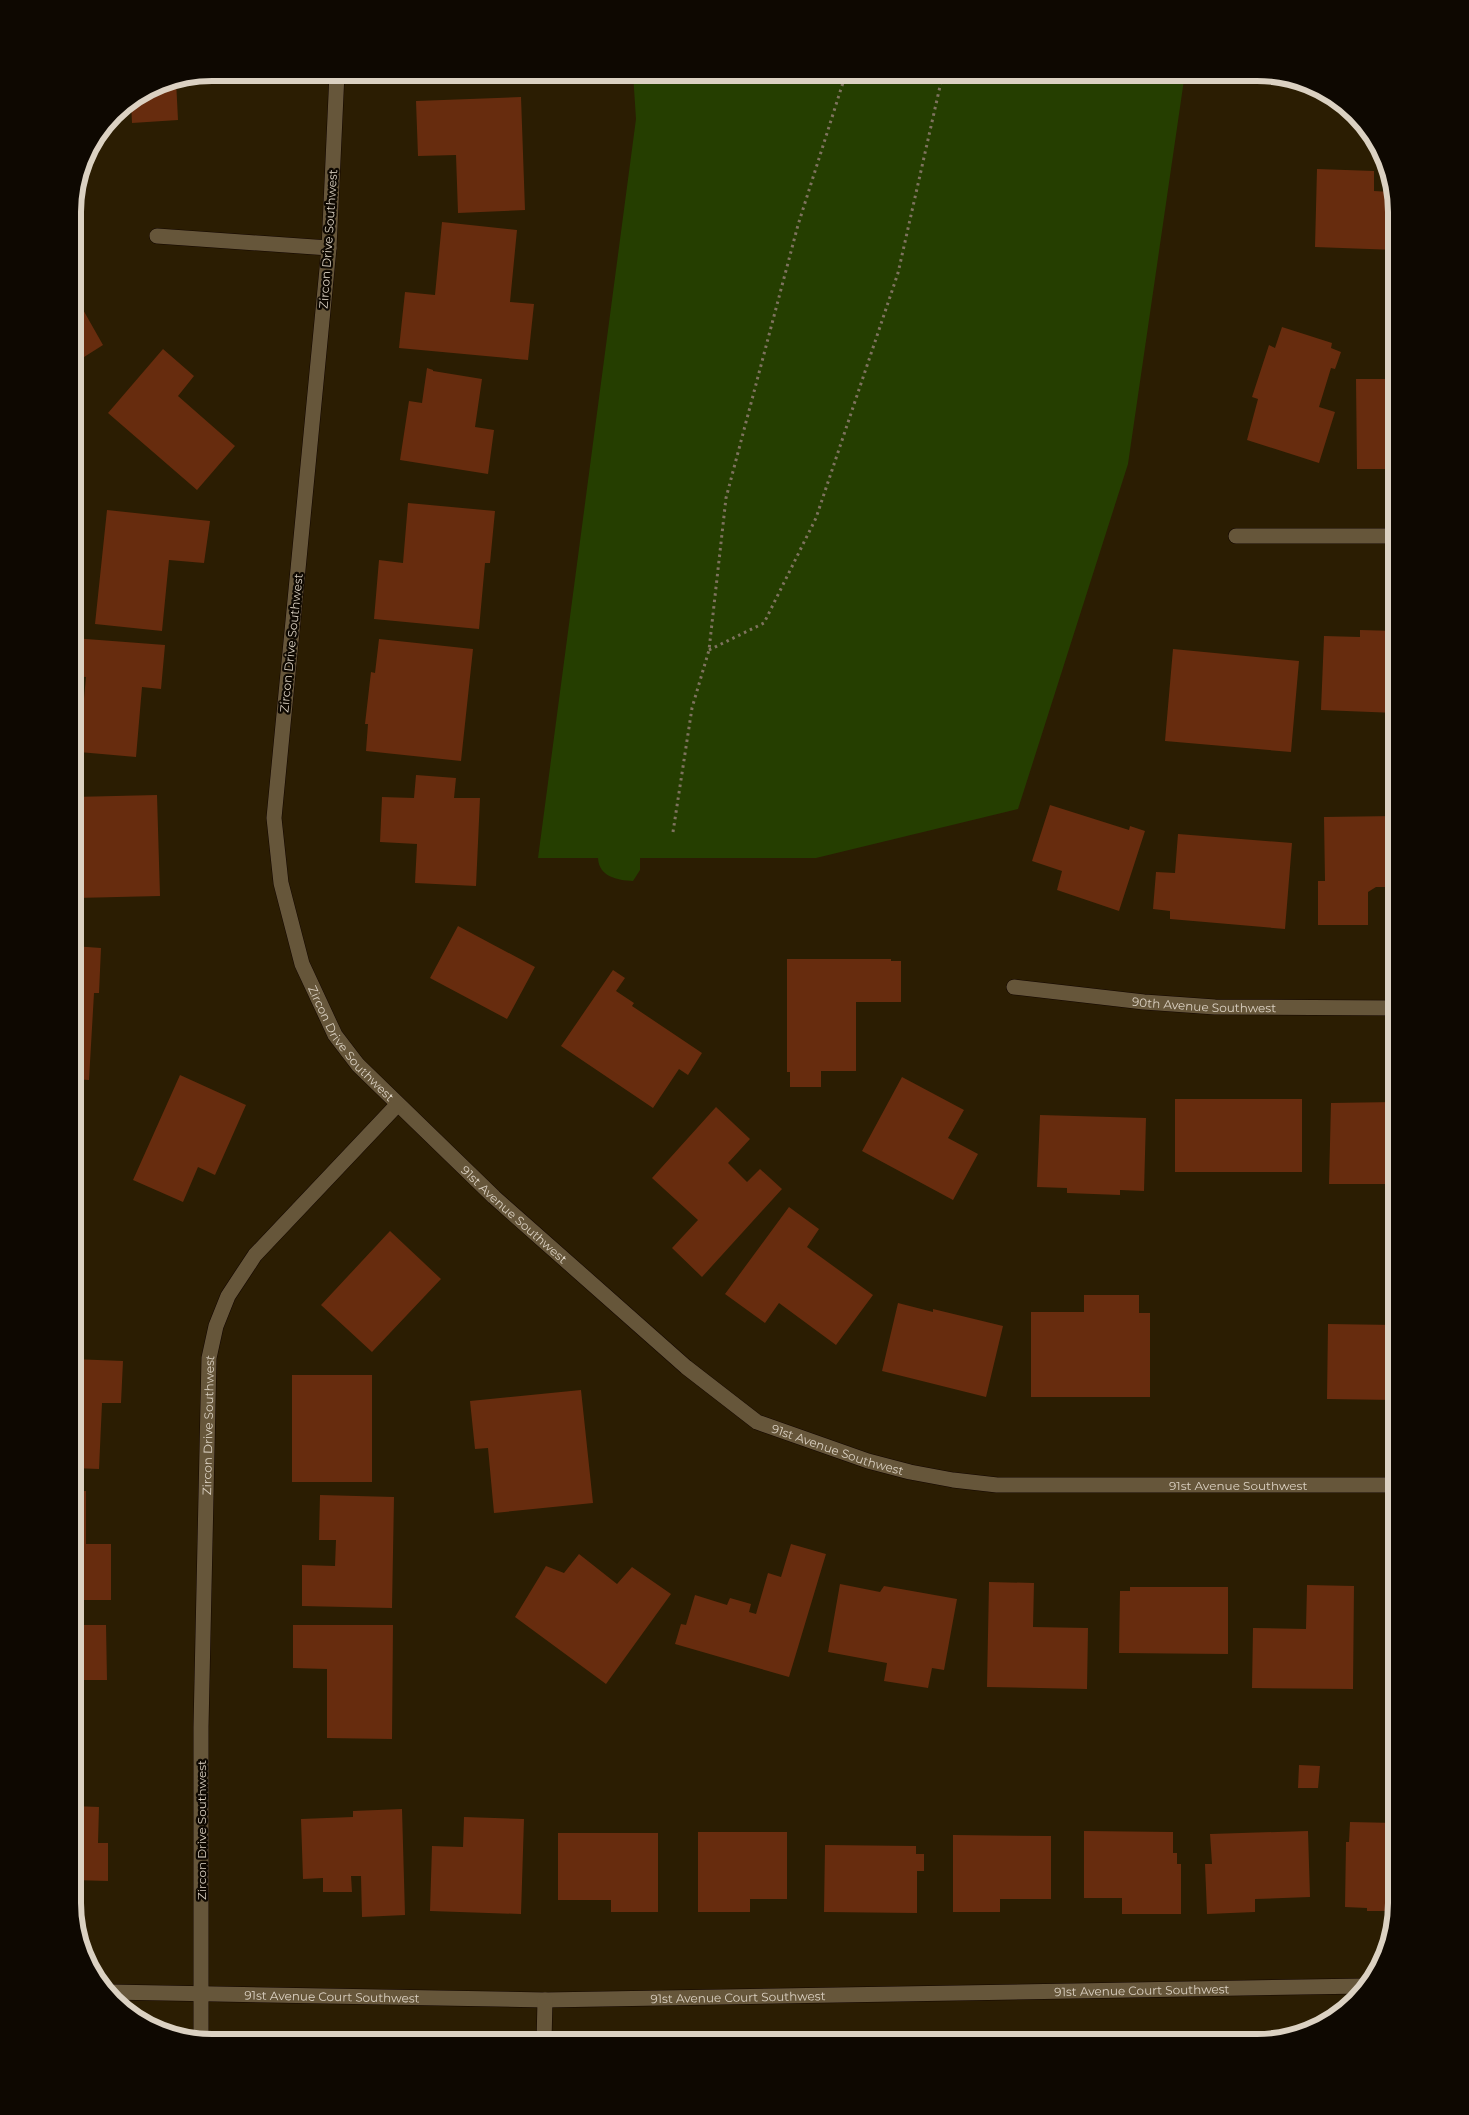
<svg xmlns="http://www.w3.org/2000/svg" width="1469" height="2115" font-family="Montserrat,sans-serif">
<rect width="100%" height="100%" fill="#2b1d02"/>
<!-- green -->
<path fill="#253e00" d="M 633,73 L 1185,73 L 1128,464 L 1018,809 L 816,858 L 640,858 L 640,870 L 633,881 C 617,880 599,877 598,858 L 538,858 L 636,119 Z"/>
<!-- building -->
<path fill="#672c0e" d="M 176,80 L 178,120 L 132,123 L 131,102 L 159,83 Z
M 521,97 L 525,210 L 458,213 L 456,155 L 418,156 L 416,101 Z
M 1317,169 L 1374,171 L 1374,191 L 1391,192 L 1396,212 L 1396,250 L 1315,247 Z
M 442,222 L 517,230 L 510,302 L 534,304 L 528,360 L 399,348 L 405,292 L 435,295 Z
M 73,292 L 103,345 L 73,364 Z
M 1282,327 L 1332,343 L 1331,348 L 1341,352 L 1335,369 L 1331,368 L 1319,407 L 1335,412 L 1319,463 L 1247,440 L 1258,399 L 1252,397 L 1269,345 L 1275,348 Z
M 163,349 L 194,376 L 178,396 L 235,446 L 197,490 L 108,413 Z
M 427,368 L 433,370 L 433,371 L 482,379 L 475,427 L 494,430 L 488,474 L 400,460 L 409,401 L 422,403 Z
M 73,373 L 82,388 L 73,393 Z
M 1356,379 L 1396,379 L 1396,469 L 1357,469 Z
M 408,503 L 495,511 L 490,563 L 485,563 L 479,629 L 374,619 L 379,560 L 403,563 Z
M 107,510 L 210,521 L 204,563 L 169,560 L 162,631 L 95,624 Z
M 1360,630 L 1396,631 L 1396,713 L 1321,710 L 1324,636 L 1360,637 Z
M 73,638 L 165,645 L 161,689 L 142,687 L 136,757 L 79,752 L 86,677 L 73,676 Z
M 379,639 L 473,649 L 461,761 L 366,751 L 368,724 L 365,724 L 371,672 L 375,673 Z
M 1173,649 L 1299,661 L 1291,752 L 1165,741 Z
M 416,775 L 456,778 L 454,798 L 480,798 L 476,886 L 415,883 L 417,844 L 380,842 L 382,797 L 414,798 Z
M 157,795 L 160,896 L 76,898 L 73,797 Z
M 1050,805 L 1129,830 L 1130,826 L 1145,831 L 1119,911 L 1057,890 L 1062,871 L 1032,861 Z
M 1396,816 L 1396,887 L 1376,887 L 1368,892 L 1368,925 L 1318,925 L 1318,881 L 1325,881 L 1324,817 Z
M 1178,834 L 1292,843 L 1285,929 L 1170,919 L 1170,911 L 1153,909 L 1156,872 L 1175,873 Z
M 458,926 L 535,967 L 507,1019 L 430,978 Z
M 73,946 L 101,948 L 99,993 L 94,993 L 89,1080 L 73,1079 Z
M 787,959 L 891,959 L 891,961 L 901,961 L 901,1002 L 856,1002 L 856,1071 L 821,1071 L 821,1087 L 790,1087 L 790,1072 L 787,1072 Z
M 613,970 L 625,978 L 616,991 L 634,1003 L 632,1006 L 702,1053 L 688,1075 L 679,1069 L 653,1108 L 561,1046 Z
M 180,1075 L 246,1105 L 215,1175 L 198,1167 L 183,1202 L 133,1180 Z
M 902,1077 L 964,1110 L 948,1138 L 978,1154 L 953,1200 L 862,1151 Z
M 1175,1099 L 1302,1099 L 1302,1172 L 1175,1172 Z
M 1395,1102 L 1396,1184 L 1329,1184 L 1331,1103 Z
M 716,1107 L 750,1139 L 728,1163 L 747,1182 L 760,1169 L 782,1189 L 702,1277 L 672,1248 L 698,1220 L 652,1178 Z
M 1040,1115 L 1146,1118 L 1144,1191 L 1120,1190 L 1120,1195 L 1067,1193 L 1067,1188 L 1037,1187 Z
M 789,1207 L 819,1229 L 807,1247 L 873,1295 L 836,1345 L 779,1303 L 765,1323 L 725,1294 Z
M 390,1231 L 441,1279 L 372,1352 L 321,1305 Z
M 1084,1295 L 1139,1295 L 1139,1313 L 1150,1313 L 1150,1397 L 1031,1397 L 1031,1312 L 1084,1312 Z
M 898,1303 L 933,1312 L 933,1309 L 1003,1326 L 986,1397 L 882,1371 Z
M 1328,1324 L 1396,1325 L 1396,1400 L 1327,1399 Z
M 73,1359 L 123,1361 L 121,1403 L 102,1403 L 99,1469 L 73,1468 Z
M 292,1375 L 372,1375 L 372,1482 L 292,1482 Z
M 581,1390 L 593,1503 L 494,1513 L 488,1448 L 475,1449 L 470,1401 Z
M 73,1491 L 86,1491 L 86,1544 L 111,1544 L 111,1600 L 73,1600 Z
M 320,1495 L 394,1497 L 392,1608 L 302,1606 L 302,1565 L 335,1566 L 336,1540 L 319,1540 Z
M 791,1544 L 826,1554 L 789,1677 L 675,1644 L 681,1624 L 686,1625 L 695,1595 L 727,1605 L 730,1598 L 751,1604 L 749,1612 L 756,1614 L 768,1573 L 781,1577 Z
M 579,1554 L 617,1584 L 632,1567 L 671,1594 L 606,1684 L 515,1617 L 546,1566 L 564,1573 Z
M 989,1582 L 1034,1583 L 1033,1627 L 1088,1628 L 1087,1689 L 987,1687 Z
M 840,1584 L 880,1592 L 884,1586 L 957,1599 L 944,1670 L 932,1668 L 928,1688 L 884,1681 L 887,1663 L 828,1652 Z
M 1307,1585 L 1354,1586 L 1353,1689 L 1252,1688 L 1253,1628 L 1306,1629 Z
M 1130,1587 L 1228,1587 L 1228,1654 L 1119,1653 L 1120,1591 L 1130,1591 Z
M 73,1625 L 106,1625 L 107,1680 L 84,1680 L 84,1730 L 73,1730 Z
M 293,1625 L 393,1625 L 392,1739 L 327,1738 L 327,1669 L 293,1668 Z
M 1299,1765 L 1320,1766 L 1318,1788 L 1298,1788 Z
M 73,1806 L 99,1807 L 98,1843 L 108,1843 L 108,1881 L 73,1880 Z
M 402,1809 L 405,1915 L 362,1917 L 361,1876 L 351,1876 L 352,1892 L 323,1892 L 323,1878 L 303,1879 L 301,1819 L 353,1817 L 353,1811 Z
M 464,1817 L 524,1819 L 521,1914 L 430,1911 L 432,1846 L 463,1847 Z
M 1350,1822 L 1396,1823 L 1396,1903 L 1394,1911 L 1367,1911 L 1367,1908 L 1345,1907 L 1346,1842 L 1349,1842 Z
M 1084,1831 L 1173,1832 L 1173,1853 L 1177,1853 L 1177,1864 L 1181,1864 L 1181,1914 L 1122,1914 L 1122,1898 L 1084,1898 Z
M 1308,1831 L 1310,1897 L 1255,1899 L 1255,1912 L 1207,1914 L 1205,1864 L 1212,1864 L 1210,1834 Z
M 698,1832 L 787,1832 L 787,1899 L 750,1899 L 750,1912 L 698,1912 Z
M 558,1833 L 658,1833 L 658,1912 L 611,1912 L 611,1900 L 558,1900 Z
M 953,1835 L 1051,1836 L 1051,1899 L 1000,1899 L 1000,1912 L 953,1912 Z
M 825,1845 L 916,1846 L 916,1854 L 924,1854 L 924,1871 L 917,1871 L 917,1913 L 824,1912 Z"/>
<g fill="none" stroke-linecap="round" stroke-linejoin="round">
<defs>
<g id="minor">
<path id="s1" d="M 337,73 L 329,248 L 274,818 L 281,883 L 302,964 L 335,1035 L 358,1065 L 494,1197 L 686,1367 L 757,1422 L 868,1461 L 910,1472 L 953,1480 L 997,1485 L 1396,1485"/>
<path d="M 157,236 L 329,248"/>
<path d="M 1236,536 L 1396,536"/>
<path id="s2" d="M 1014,987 L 1144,1002 L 1215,1007 L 1396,1008"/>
<path id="s3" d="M 110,1992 L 545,2000 L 1365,1986"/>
<path id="s4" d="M 201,2041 L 201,1727 L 209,1358 L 216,1326 L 228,1296 L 255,1255 L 397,1105"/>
<path d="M 544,2042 L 545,2000"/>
</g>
</defs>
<!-- minor casing -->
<use href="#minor" stroke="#130600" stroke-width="16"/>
<!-- path -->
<path stroke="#7f735e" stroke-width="3" stroke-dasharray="2.5 4" stroke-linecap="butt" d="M 709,650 L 764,623 L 816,518 L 898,273 L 943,73
M 673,832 L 692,708 L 709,650 L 726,498 L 798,225 L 846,73"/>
<!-- minor -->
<use href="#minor" stroke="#66563a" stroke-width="15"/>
</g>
<g text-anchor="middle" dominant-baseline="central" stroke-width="4.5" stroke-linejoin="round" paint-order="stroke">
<!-- street labels -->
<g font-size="12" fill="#dbd1c2" stroke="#0e0801">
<text transform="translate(328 239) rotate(-86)">Zircon Drive Southwest</text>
<text transform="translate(291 643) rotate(-84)">Zircon Drive Southwest</text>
<text stroke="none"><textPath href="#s2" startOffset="191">90th Avenue Southwest</textPath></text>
<text stroke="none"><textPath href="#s1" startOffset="991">Zircon Drive Southwest</textPath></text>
<text stroke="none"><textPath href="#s1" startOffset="1229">91st Avenue Southwest</textPath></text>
<text stroke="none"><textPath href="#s4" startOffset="616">Zircon Drive Southwest</textPath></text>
<text stroke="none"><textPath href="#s1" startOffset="1634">91st Avenue Southwest</textPath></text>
<text stroke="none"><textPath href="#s1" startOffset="2039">91st Avenue Southwest</textPath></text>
<text transform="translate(201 1830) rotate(-90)">Zircon Drive Southwest</text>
<text stroke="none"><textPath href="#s3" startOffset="1032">91st Avenue Court Southwest</textPath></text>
<text stroke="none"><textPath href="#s3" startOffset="222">91st Avenue Court Southwest</textPath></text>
<text stroke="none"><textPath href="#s3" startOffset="628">91st Avenue Court Southwest</textPath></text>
</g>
</g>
<!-- crop -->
<path d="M0 0H1469V2115H0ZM212 81H1257A131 131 0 0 1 1388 212V1903A131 131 0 0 1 1257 2034H212A131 131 0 0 1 81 1903V212A131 131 0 0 1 212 81Z" fill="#0e0801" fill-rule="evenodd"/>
<path fill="none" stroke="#dbd1c2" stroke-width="6" d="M212 81H1257A131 131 0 0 1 1388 212V1903A131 131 0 0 1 1257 2034H212A131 131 0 0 1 81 1903V212A131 131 0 0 1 212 81Z"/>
</svg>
